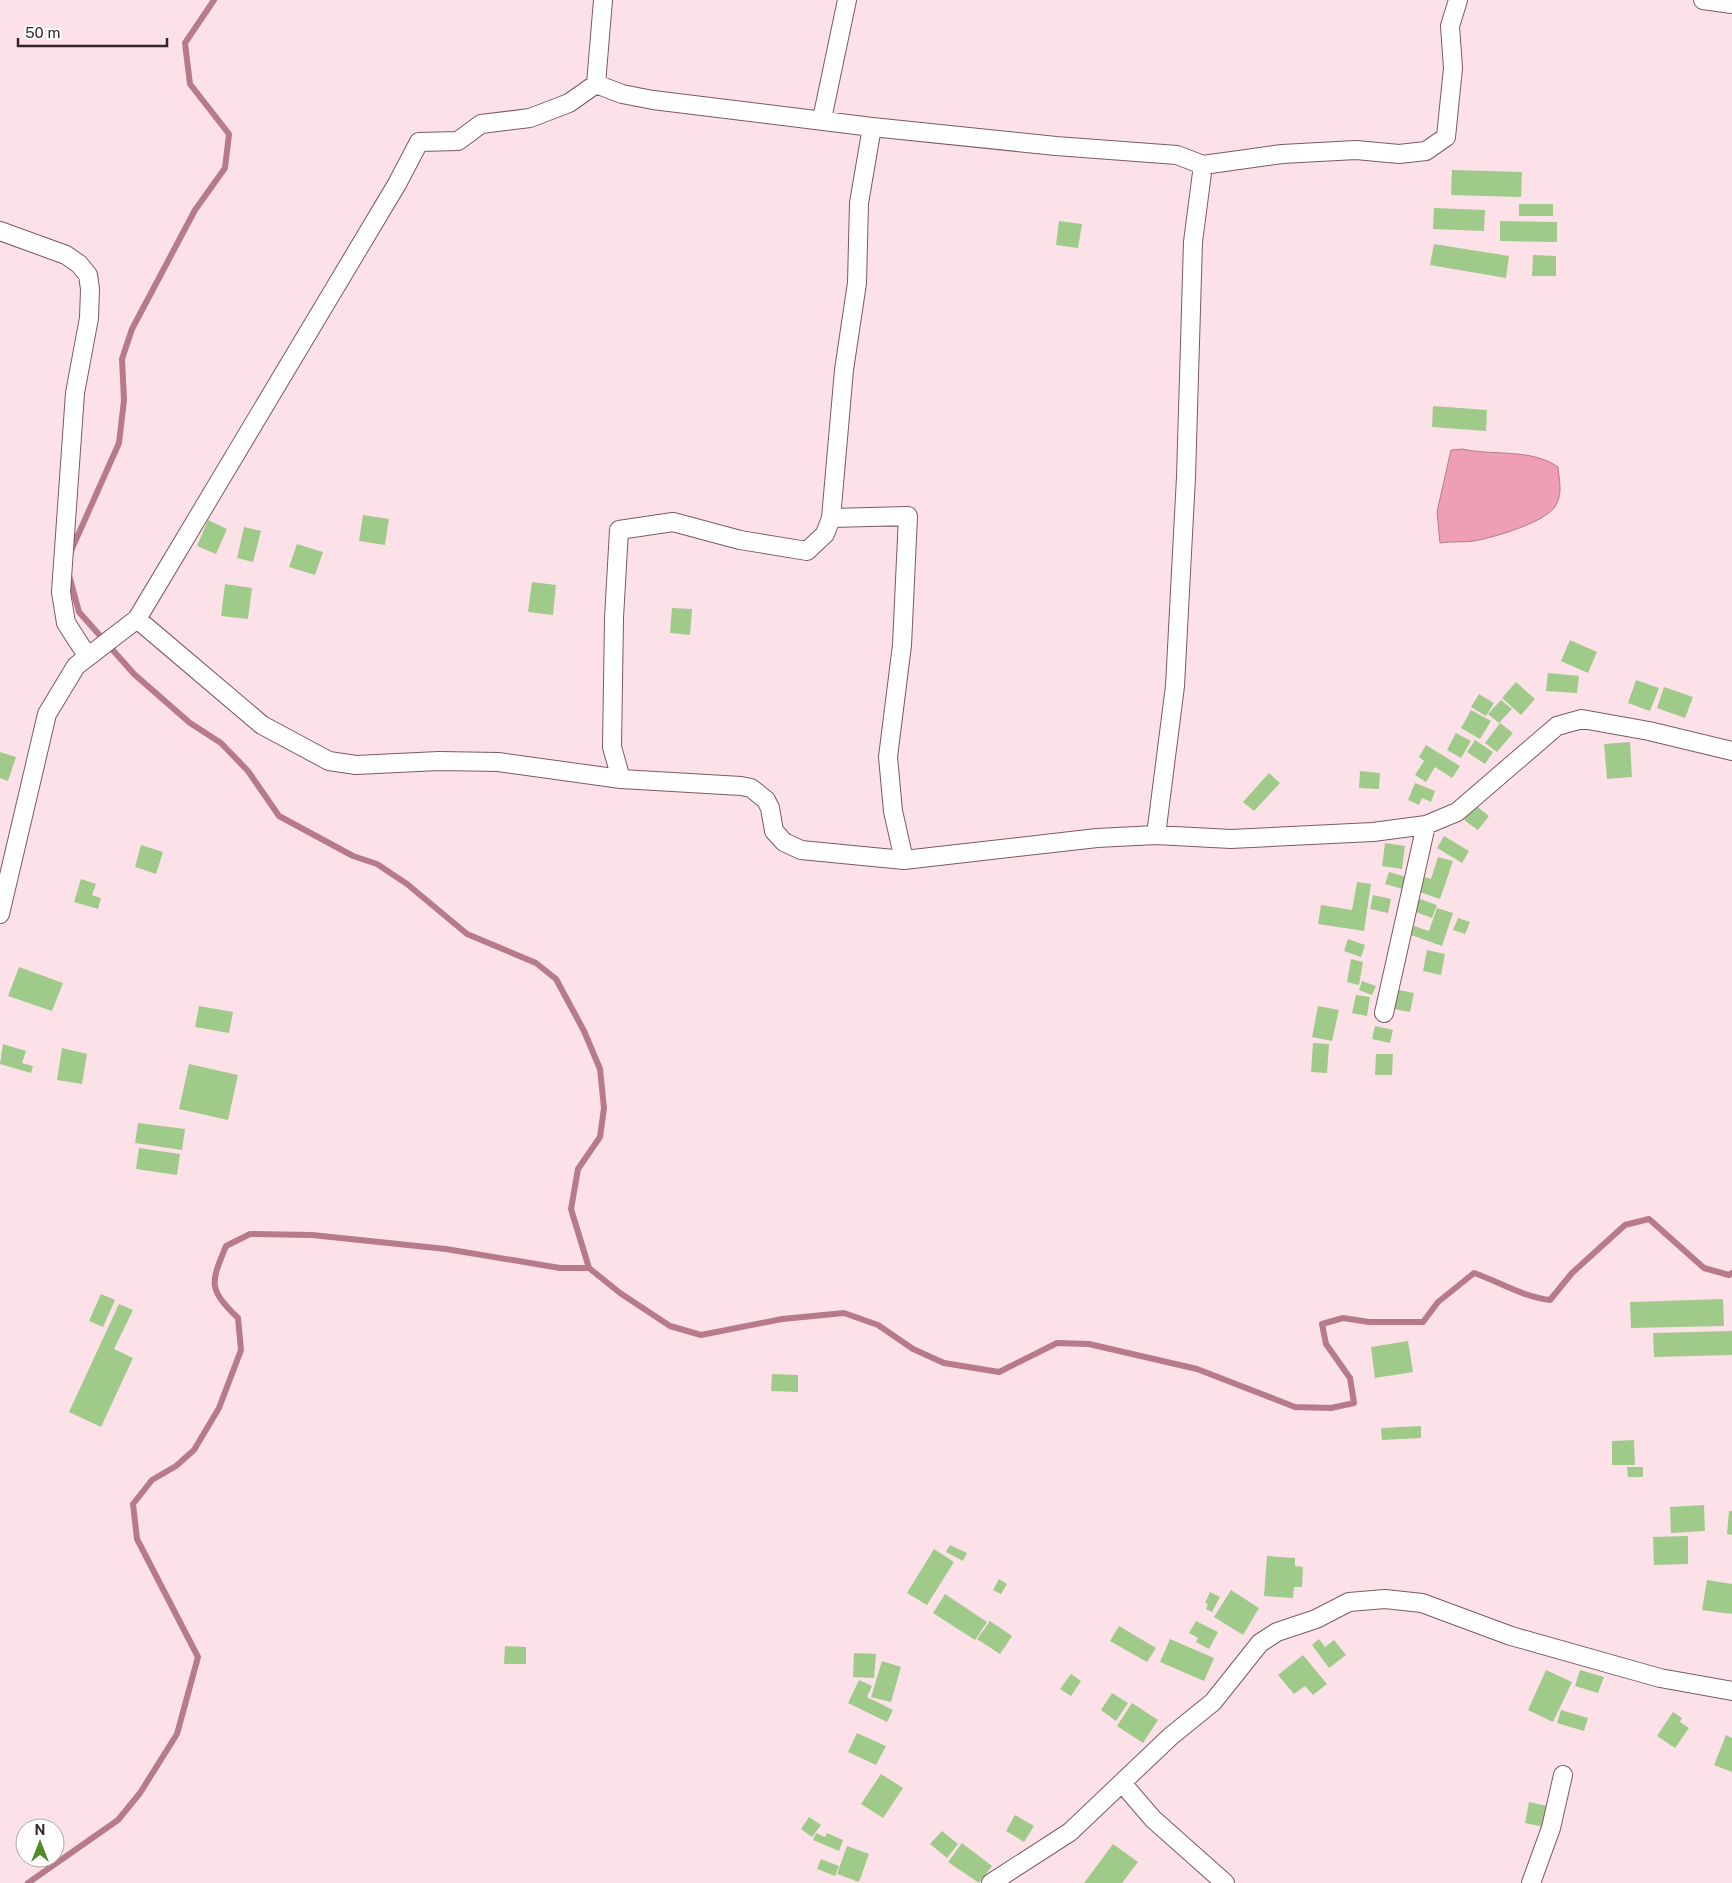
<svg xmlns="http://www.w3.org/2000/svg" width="1732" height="1883" font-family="'Public Sans',sans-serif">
<rect width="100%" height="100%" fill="#fce2e8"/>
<!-- water -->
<path fill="#ef9fb4" stroke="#b77a8a" d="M 1462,449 C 1493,456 1531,448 1558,467 C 1559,480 1563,493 1556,505 C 1547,522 1497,536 1479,540 C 1466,543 1453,541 1440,543 L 1437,512 L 1451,450 Z"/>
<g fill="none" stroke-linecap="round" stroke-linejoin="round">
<!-- stream -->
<path stroke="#b77a8a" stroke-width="6" d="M 70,553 L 119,443 L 124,400 L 122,359 L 132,329 L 195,210 L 225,168 L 229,134 L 190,84 L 185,43 L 214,0
M 69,575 L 79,612 L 134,674 L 190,723 L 221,743 L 248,771 L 279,816 L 353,856 L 377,864 L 407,884 L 467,934 L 536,963 L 556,979 L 584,1031 L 600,1069 L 604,1108 L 600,1137 L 578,1169 L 571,1209 L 589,1268
M 28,1883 L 118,1820 L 140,1793 L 177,1734 L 198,1657 L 137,1539 L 133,1504 L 152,1480 L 176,1466 L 194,1450 L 219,1408 L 241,1350 L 238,1318 C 207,1288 211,1283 226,1246 L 250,1234 L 312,1235 L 446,1249 L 560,1268 L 589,1268 L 620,1293 L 670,1326 L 701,1335 L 782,1319 L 844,1313 L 878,1325 L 913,1349 L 944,1363 L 999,1372 L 1057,1343 L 1089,1344 L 1197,1369 L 1295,1407 L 1331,1408 L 1354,1403 L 1350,1378 L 1326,1344 L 1322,1324 L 1343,1318 L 1369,1322 L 1423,1322 L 1438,1302 L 1474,1273 C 1500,1282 1523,1297 1550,1300 L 1572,1273 L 1625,1225 L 1649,1219 L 1704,1268 L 1729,1275 L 1732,1273"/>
</g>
<!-- building -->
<path fill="#a0ca89" d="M 1452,170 L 1522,172 L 1521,197 L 1451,195 Z
M 1519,204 L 1553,204 L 1553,216 L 1519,216 Z
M 1434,208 L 1485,210 L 1484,231 L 1433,229 Z
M 1059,221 L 1082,224 L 1078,248 L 1056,245 Z
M 1500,221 L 1557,222 L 1557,242 L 1500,241 Z
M 1434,244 L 1509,256 L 1506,278 L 1430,265 Z
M 1533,255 L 1556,256 L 1556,276 L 1532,276 Z
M 1433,406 L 1487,410 L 1486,431 L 1432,427 Z
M 363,515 L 389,519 L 385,545 L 359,541 Z
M 208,520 L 227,529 L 216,554 L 197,546 Z
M 244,527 L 261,531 L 253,562 L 237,558 Z
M 297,544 L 323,552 L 315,575 L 289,567 Z
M 532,582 L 556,585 L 553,615 L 528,612 Z
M 225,584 L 252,588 L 248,619 L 221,616 Z
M 672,608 L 692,609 L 690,635 L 670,633 Z
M 1570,640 L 1597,652 L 1588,673 L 1561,661 Z
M 1548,673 L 1579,676 L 1577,693 L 1546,691 Z
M 1636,680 L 1659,688 L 1650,711 L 1628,703 Z
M 1516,682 L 1535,699 L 1521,715 L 1502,698 Z
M 1664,687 L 1693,697 L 1685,718 L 1657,708 Z
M 1479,694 L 1494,703 L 1486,716 L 1471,707 Z
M 1501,700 L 1512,709 L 1499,723 L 1488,714 Z
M 1471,710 L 1491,721 L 1480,739 L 1461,728 Z
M 1500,723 L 1513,733 L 1497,752 L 1485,743 Z
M 1456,733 L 1471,741 L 1461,758 L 1447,750 Z
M 1475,740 L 1493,752 L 1485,764 L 1467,752 Z
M 1630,742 L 1632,777 L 1607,779 L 1604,744 Z
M 1426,745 L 1460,766 L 1452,778 L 1435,767 L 1426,782 L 1415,775 L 1424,761 L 1419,757 Z
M 0,752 L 16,757 L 8,781 L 0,778 Z
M 1360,771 L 1380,773 L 1379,789 L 1359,788 Z
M 1269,773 L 1280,783 L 1254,811 L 1243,802 Z
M 1415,783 L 1435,791 L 1431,802 L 1422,798 L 1419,805 L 1408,800 Z
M 1475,805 L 1489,816 L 1478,830 L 1464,820 Z
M 1444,836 L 1469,851 L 1462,863 L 1437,848 Z
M 1385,843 L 1405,846 L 1402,869 L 1382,866 Z
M 141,845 L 163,852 L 156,874 L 135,867 Z
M 1438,857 L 1453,861 L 1440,899 L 1414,890 L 1418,875 L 1431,879 Z
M 1389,872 L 1407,877 L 1403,889 L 1385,884 Z
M 81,879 L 96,884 L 92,895 L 101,898 L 98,909 L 74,902 Z
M 1357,882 L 1371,884 L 1364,931 L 1318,924 L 1321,905 L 1352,910 Z
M 1373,895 L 1391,899 L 1388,913 L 1370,909 Z
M 1417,898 L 1437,905 L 1432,918 L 1413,911 Z
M 1437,908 L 1453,913 L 1442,946 L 1411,935 L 1414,926 L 1429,931 Z
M 1458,918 L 1470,922 L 1465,934 L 1453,930 Z
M 1348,939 L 1365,945 L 1361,957 L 1344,951 Z
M 1427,950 L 1445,954 L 1441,975 L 1423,971 Z
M 1351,959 L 1363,962 L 1359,985 L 1347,982 Z
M 19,967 L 63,983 L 52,1011 L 8,996 Z
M 1362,981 L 1376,986 L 1372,995 L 1359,990 Z
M 1399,990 L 1414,993 L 1410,1012 L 1394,1009 Z
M 1356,995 L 1370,997 L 1367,1016 L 1352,1013 Z
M 199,1006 L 233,1012 L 229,1033 L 195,1027 Z
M 1318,1006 L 1339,1010 L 1332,1041 L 1312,1037 Z
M 1375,1026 L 1393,1030 L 1390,1043 L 1372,1039 Z
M 1313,1043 L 1329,1044 L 1327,1073 L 1311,1072 Z
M 3,1044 L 26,1051 L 22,1063 L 33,1066 L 31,1073 L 0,1064 Z
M 62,1048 L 87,1054 L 82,1084 L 57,1080 Z
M 1376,1054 L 1393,1054 L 1392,1075 L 1375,1075 Z
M 189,1064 L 238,1075 L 228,1120 L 179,1109 Z
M 138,1123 L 185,1129 L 182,1150 L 135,1143 Z
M 139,1148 L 180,1154 L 177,1175 L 136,1169 Z
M 101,1294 L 115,1300 L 103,1327 L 89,1321 Z
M 1723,1299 L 1724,1326 L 1631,1328 L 1630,1302 Z
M 119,1304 L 133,1310 L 114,1349 L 133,1358 L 101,1427 L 69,1412 Z
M 1732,1331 L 1732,1355 L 1654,1357 L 1653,1333 Z
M 1408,1341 L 1413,1372 L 1375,1378 L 1371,1347 Z
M 772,1374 L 798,1375 L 798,1392 L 771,1391 Z
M 1421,1426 L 1421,1438 L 1382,1440 L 1381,1428 Z
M 1634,1440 L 1635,1465 L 1612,1465 L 1612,1441 Z
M 1627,1467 L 1643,1467 L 1643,1477 L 1628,1477 Z
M 1704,1505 L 1705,1531 L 1671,1533 L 1670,1507 Z
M 1729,1511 L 1732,1511 L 1732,1535 L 1727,1534 Z
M 1688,1536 L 1688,1564 L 1654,1565 L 1653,1537 Z
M 950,1545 L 967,1553 L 963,1561 L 946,1552 Z
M 934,1549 L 954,1562 L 927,1605 L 907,1593 Z
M 1267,1556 L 1295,1558 L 1295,1566 L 1303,1567 L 1302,1587 L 1294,1587 L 1293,1598 L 1264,1596 Z
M 999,1579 L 1007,1584 L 1001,1594 L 993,1590 Z
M 1707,1580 L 1732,1584 L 1732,1614 L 1702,1610 Z
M 1231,1590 L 1259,1608 L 1243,1635 L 1214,1617 Z
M 1210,1592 L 1220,1597 L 1212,1612 L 1206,1609 L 1208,1604 L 1205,1603 Z
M 945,1594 L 987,1622 L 975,1640 L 933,1613 Z
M 990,1621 L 1012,1636 L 1000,1654 L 977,1639 Z
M 1196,1621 L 1218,1632 L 1209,1649 L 1196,1642 L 1198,1638 L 1189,1633 Z
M 1119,1626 L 1156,1648 L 1147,1662 L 1110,1641 Z
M 1170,1639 L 1214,1658 L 1204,1681 L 1160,1662 Z
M 1319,1639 L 1325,1647 L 1334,1640 L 1346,1655 L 1329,1668 L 1312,1645 Z
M 505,1646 L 526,1647 L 526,1664 L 504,1664 Z
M 854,1653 L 876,1654 L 874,1678 L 853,1677 Z
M 1303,1655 L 1327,1684 L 1313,1695 L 1305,1686 L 1294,1694 L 1278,1675 Z
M 882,1661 L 901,1667 L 891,1702 L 871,1697 Z
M 1546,1670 L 1572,1682 L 1553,1722 L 1528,1710 Z
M 1580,1670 L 1604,1677 L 1598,1693 L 1575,1686 Z
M 1071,1674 L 1081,1681 L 1071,1696 L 1060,1689 Z
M 859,1680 L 872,1686 L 867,1697 L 893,1710 L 887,1722 L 848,1703 Z
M 1112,1693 L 1128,1703 L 1116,1721 L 1101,1710 Z
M 1132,1703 L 1158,1720 L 1143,1743 L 1117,1726 Z
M 1561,1710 L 1588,1718 L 1584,1731 L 1557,1723 Z
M 1673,1712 L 1682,1718 L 1680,1722 L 1689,1728 L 1675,1748 L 1657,1736 Z
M 857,1733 L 886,1746 L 876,1765 L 848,1752 Z
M 1726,1735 L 1732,1738 L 1732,1772 L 1714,1765 Z
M 881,1774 L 903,1788 L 883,1818 L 861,1804 Z
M 1529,1802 L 1552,1807 L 1548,1828 L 1525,1823 Z
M 1015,1815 L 1034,1826 L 1024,1842 L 1006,1831 Z
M 809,1817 L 821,1825 L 812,1837 L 801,1829 Z
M 942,1831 L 958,1844 L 947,1858 L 930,1844 Z
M 816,1833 L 825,1837 L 827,1833 L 843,1840 L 839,1851 L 813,1840 Z
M 962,1843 L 992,1866 L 979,1883 L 948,1862 Z
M 1113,1844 L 1138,1862 L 1122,1883 L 1084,1883 Z
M 847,1846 L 869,1854 L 859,1882 L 837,1874 Z
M 821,1859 L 839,1866 L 835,1876 L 817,1869 Z"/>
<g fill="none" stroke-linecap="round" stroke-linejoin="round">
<defs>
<path id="minor" d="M 1703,0 L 1732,4
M 596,84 L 622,94 L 653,100 L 872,127 L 1056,146 L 1177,155 L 1203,165 L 1282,154 L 1356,150 L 1399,154 L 1426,151 L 1446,137 L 1453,68 L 1450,26 L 1458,0
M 822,119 L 847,0
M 872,127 L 859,203 L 857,283 L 844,370 L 831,518 L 908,516 L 902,645 L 888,757 L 893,811 L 904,860
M 0,231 L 66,255 L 79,264 L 88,275 L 90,289 L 89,318 L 75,393 L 61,592 L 66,623 L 88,657
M 137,619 L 397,184 L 419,142 L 458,141 L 481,124 L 530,118 L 569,103 L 596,84 L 603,0
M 621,779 L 612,747 L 614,618 L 619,530 L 673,522 L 740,540 L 807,551 L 825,534 L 831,518
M 1156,835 L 1175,686 L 1186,477 L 1193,242 L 1203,165
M 0,914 L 47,714 L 76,666 L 137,619 L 262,725 L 329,761 L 356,765 L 439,761 L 498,762 L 621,779 L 741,786 L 751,788 L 766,800 L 770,808 L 774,831 L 784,842 L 801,850 L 904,860 L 1097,838 L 1156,835 L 1231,839 L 1373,832 L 1426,825 L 1457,812 L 1557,726 L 1582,719 L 1649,731 L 1732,751
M 1384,1013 L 1426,825
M 1122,1783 L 1153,1819 L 1225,1883
M 991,1883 L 1070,1832 L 1171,1736 L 1213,1702 L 1260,1643 L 1277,1632 L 1316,1619 L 1349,1602 L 1385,1599 L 1422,1603 L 1511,1636 L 1660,1678 L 1732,1691
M 1531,1883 L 1551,1828 L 1563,1775"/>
</defs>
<!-- minor casing -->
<use href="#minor" stroke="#7d5962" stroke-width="20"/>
<!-- minor -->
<use href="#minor" stroke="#fff" stroke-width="18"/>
</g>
<!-- north arrow -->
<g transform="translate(40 1843)"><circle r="24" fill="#ffffff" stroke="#aea8a9"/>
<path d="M0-4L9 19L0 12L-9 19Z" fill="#518b27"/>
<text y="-8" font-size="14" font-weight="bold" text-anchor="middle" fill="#342528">N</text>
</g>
<!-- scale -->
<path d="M18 38v8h149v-8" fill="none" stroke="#342528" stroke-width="2.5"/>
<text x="25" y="38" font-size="15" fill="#342528" stroke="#ffffff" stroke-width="4" paint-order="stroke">50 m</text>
</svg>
